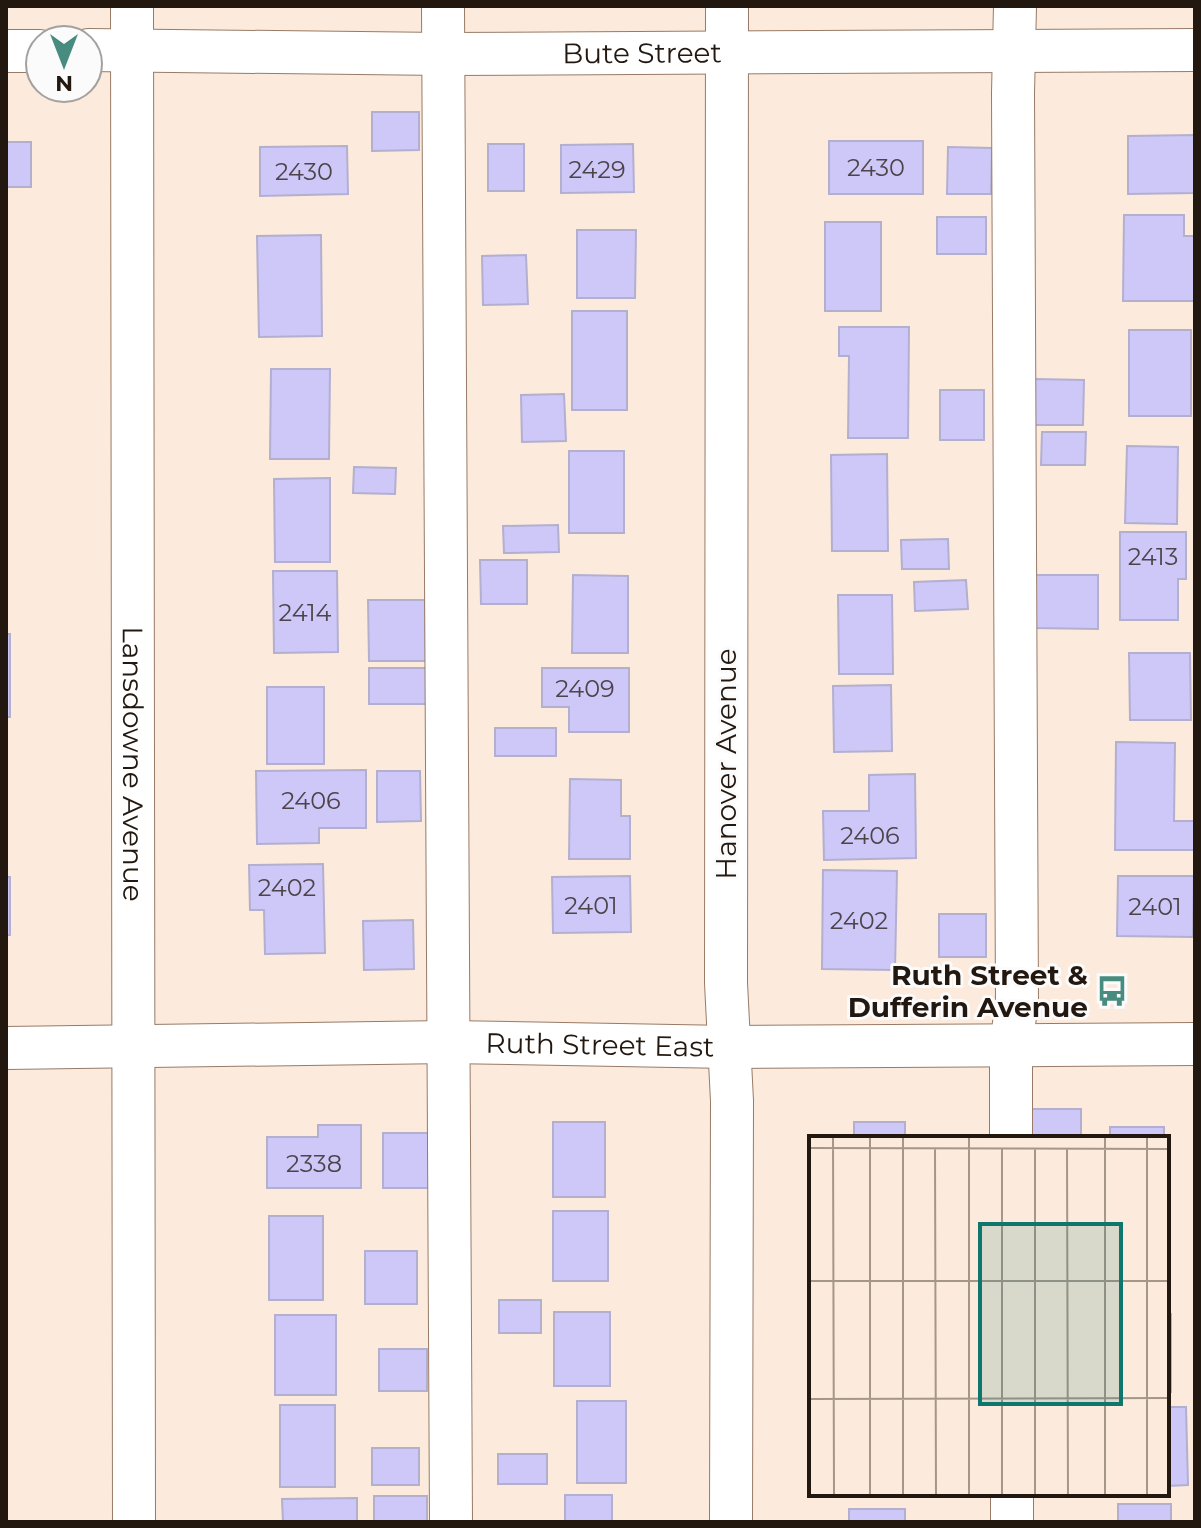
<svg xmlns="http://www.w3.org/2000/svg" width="1201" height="1528" font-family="Montserrat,sans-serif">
<rect width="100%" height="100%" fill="#fceadc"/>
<!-- building -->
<path fill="#cec8f9" stroke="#b3afcf" stroke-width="2" d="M 372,112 L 419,112 L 419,150 L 372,151 Z
M 1195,135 L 1195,193 L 1128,194 L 1128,136 Z
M 829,141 L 923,141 L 923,194 L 829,194 Z
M 6,142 L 31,142 L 31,187 L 6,187 Z
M 488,144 L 524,144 L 524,191 L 488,191 Z
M 633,144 L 634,192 L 561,193 L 561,145 Z
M 347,146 L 348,194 L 260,196 L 260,147 Z
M 948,147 L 992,148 L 991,194 L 947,194 Z
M 1124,215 L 1184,215 L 1184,236 L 1195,236 L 1195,301 L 1123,301 Z
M 937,217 L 986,217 L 986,254 L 937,254 Z
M 825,222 L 881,222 L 881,311 L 825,311 Z
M 577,230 L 636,230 L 635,298 L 577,298 Z
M 321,235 L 322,336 L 259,337 L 257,236 Z
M 526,255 L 528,304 L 483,305 L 482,256 Z
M 572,311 L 627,311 L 627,410 L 572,410 Z
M 839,327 L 909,327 L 908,438 L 848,438 L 849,356 L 839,356 Z
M 1129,330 L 1191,330 L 1191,416 L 1129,416 Z
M 271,369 L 330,369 L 329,459 L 270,459 Z
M 1035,379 L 1084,380 L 1083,425 L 1034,425 Z
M 940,390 L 984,390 L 984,440 L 940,440 Z
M 564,394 L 566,441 L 522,442 L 521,395 Z
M 1042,432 L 1086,432 L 1085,465 L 1041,465 Z
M 1127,446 L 1178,447 L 1177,524 L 1125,523 Z
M 569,451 L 624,451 L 624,533 L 569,533 Z
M 887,454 L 888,551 L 832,551 L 831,455 Z
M 354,467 L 396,468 L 395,494 L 353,493 Z
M 330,478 L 330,562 L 275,562 L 274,479 Z
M 558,525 L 559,552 L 504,553 L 503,526 Z
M 1120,532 L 1186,532 L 1186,579 L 1178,579 L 1178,620 L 1120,620 Z
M 948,539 L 949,569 L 902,569 L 901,540 Z
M 480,560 L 527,560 L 527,604 L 481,604 Z
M 273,571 L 337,571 L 338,652 L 274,653 Z
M 573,575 L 628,576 L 628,653 L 572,653 Z
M 1032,575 L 1098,575 L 1098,629 L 1032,628 Z
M 966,580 L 968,609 L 915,611 L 914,582 Z
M 838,595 L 892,595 L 893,674 L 839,674 Z
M 368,600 L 425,600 L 426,661 L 369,661 Z
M 6,634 L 10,634 L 10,717 L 6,717 Z
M 1129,653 L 1190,653 L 1191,720 L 1130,720 Z
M 369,668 L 431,668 L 431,704 L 369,704 Z
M 542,668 L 629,668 L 629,732 L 569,732 L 569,707 L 542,707 Z
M 891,685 L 892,751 L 834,752 L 833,686 Z
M 267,687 L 324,687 L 324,764 L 267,764 Z
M 495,728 L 556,728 L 556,756 L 495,756 Z
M 1116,742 L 1175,743 L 1174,821 L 1195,821 L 1195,850 L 1115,850 Z
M 366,770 L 366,828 L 319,828 L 319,843 L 257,844 L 256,771 Z
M 377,771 L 420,771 L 421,821 L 377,822 Z
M 915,774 L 916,858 L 824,860 L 823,811 L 869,811 L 869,775 Z
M 570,779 L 621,780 L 621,816 L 630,816 L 630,859 L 569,859 Z
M 323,864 L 325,953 L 265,954 L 264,910 L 250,910 L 249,865 Z
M 823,870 L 897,871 L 895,970 L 822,969 Z
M 630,876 L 631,932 L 553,933 L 552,877 Z
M 1118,876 L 1194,876 L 1193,937 L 1117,936 Z
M 6,877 L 10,877 L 10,935 L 6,935 Z
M 939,914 L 986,914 L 986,957 L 939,957 Z
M 413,920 L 414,969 L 364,970 L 363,921 Z
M 1032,1109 L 1081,1109 L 1081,1138 L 1032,1138 Z
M 553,1122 L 605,1122 L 605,1197 L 553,1197 Z
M 854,1122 L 905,1122 L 905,1138 L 854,1138 Z
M 318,1125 L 361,1125 L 361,1188 L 267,1188 L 267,1137 L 318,1137 Z
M 1110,1127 L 1164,1127 L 1164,1138 L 1110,1138 Z
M 383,1133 L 430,1133 L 430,1188 L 383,1188 Z
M 553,1211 L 608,1211 L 608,1281 L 553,1281 Z
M 269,1216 L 323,1216 L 323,1300 L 269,1300 Z
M 365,1251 L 417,1251 L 417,1304 L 365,1304 Z
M 499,1300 L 541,1300 L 541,1333 L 499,1333 Z
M 554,1312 L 610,1312 L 610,1386 L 554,1386 Z
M 1167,1314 L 1171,1314 L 1171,1392 L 1167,1392 Z
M 275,1315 L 336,1315 L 336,1395 L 275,1395 Z
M 379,1349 L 427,1349 L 427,1391 L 379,1391 Z
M 577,1401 L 626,1401 L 626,1483 L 577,1483 Z
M 280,1405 L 335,1405 L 335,1487 L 280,1487 Z
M 1167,1407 L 1186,1407 L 1188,1485 L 1167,1486 Z
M 372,1448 L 419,1448 L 419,1485 L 372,1485 Z
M 498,1454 L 547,1454 L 547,1484 L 498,1484 Z
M 565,1495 L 612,1495 L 612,1522 L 565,1522 Z
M 374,1496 L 427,1496 L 427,1522 L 374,1522 Z
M 357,1498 L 357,1522 L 283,1522 L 282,1499 Z
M 1118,1504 L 1171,1504 L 1171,1522 L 1118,1522 Z
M 849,1509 L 905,1509 L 905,1522 L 849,1522 Z"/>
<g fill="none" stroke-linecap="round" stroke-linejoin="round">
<defs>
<g id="minor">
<path id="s1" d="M 132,6 L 134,1522"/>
<path d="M 443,6 L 451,1522"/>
<path d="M 727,6 L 726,983 L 732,1101 L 731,1522"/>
<path id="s2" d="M 88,50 L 443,54 L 1195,50"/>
<path d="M 6,51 L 40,51"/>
<path id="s3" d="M 6,1048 L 448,1042 L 729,1047 L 1195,1044"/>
<path d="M 1011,1138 L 1011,1044 L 1017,1003 L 1013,93 L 1015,6"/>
<path d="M 1012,1494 L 1012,1522"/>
</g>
</defs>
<!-- minor casing -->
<use href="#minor" stroke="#977b67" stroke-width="44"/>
<!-- minor -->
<use href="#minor" stroke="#fff" stroke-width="42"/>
</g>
<!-- icons -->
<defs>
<symbol id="bus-bare" viewBox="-9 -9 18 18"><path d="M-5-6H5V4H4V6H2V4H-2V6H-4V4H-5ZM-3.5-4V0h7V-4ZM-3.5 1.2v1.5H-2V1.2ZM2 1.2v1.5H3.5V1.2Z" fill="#488c80" stroke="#fbfbfb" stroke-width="2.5" paint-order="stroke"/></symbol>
</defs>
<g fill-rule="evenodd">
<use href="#bus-bare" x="1090" y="969" width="44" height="44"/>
</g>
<g text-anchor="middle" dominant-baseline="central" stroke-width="6" stroke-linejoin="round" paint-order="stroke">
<!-- number labels -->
<g font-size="24" fill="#4d444a">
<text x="876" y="167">2430</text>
<text x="597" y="169">2429</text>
<text x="304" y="171">2430</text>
<text x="1153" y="556">2413</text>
<text x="305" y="612">2414</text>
<text x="585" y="688">2409</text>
<text x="311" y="800">2406</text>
<text x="870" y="835">2406</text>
<text x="287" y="887">2402</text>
<text x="591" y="905">2401</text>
<text x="1155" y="906">2401</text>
<text x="859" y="920">2402</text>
<text x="314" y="1163">2338</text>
</g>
<!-- street labels -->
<g font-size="28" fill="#221810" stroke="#fbfbfb">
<text stroke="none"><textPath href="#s2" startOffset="554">Bute Street</textPath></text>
<text stroke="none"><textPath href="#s1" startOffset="758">Lansdowne Avenue</textPath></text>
<text transform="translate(726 764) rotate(-90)">Hanover Avenue</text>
<text stroke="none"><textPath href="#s3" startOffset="594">Ruth Street East</textPath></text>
</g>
<!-- poi labels -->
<g font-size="28" font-weight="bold" fill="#221810" stroke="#fbfbfb" text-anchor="end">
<text x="1088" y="975">Ruth Street &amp;<tspan x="1088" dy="32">Dufferin Avenue</tspan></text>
</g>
</g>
<!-- overview -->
<g transform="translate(809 1136)">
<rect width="360" height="360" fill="#fceadc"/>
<path fill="none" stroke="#a5968a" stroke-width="2" d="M 24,0 L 25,360M 61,0 L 61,360M 94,0 L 94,360M 296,0 L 296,360M 338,0 L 338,360M 0,12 L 360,13M 126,13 L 127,360M 193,13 L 193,360M 226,13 L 226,360M 258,13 L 259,360M 0,145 L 360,145M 0,263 L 360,262M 160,360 L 160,0"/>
<path fill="#0f766e" fill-opacity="0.15" stroke="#0f766e" stroke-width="4" d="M 171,88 L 312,88 L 312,268 L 171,268 Z"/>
<rect width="360" height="360" fill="none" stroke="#221810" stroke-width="4"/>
</g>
<!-- border -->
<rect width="1201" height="1528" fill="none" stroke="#221810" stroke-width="16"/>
<!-- north arrow -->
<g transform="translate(64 64) rotate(180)"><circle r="38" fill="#fbfbfb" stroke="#a4a09d" stroke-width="2"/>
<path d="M0-6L14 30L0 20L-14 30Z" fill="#488c80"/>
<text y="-12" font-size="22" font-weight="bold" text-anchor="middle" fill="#221810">N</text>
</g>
</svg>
